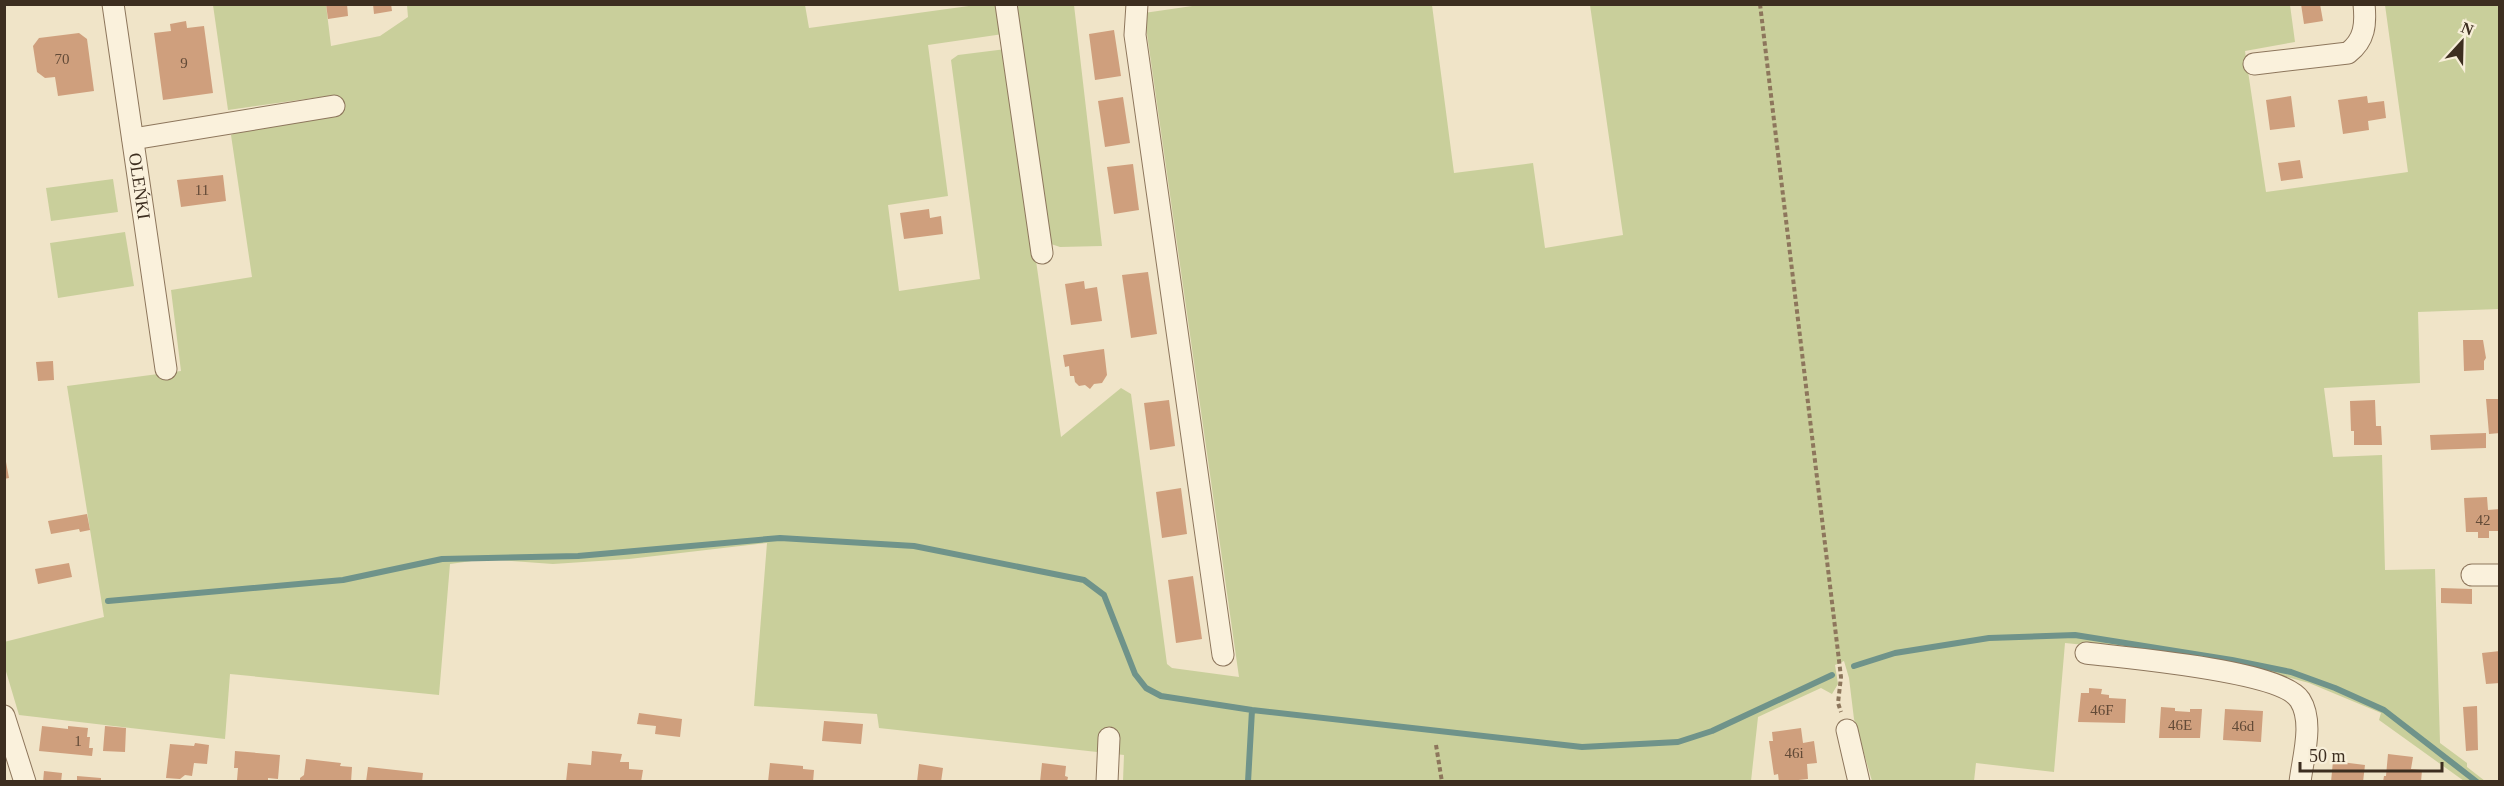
<svg xmlns="http://www.w3.org/2000/svg" width="2504" height="786" font-family="Georgia,serif">
<rect width="100%" height="100%" fill="#f0e4c8"/>
<!-- green -->
<path fill="#c9cf9b" d="M 1206,4 L 1432,5 L 1454,173 L 1533,163 L 1545,248 L 1623,235 L 1590,5 L 2290,5 L 2295,42 L 2245,51 L 2266,192 L 2408,172 L 2385,5 L 2499,5 L 2499,309 L 2418,312 L 2420,383 L 2324,388 L 2333,457 L 2382,455 L 2385,570 L 2435,569 L 2440,743 L 2467,763 L 2467,767 L 2485,781 L 2464,781 L 2379,720 L 2381,713 L 2309,683 L 2268,672 L 2095,646 L 2065,643 L 2054,772 L 1976,763 L 1974,781 L 1872,781 L 1854,719 L 1849,678 L 1844,661 L 1835,665 L 1838,684 L 1832,694 L 1821,688 L 1758,717 L 1751,781 L 1123,781 L 1124,755 L 879,728 L 877,714 L 754,706 L 767,543 L 629,559 L 553,564 L 486,559 L 450,564 L 439,695 L 230,674 L 225,739 L 19,715 L 5,668 L 4,642 L 104,617 L 67,386 L 181,371 L 171,290 L 252,277 L 231,135 L 247,128 L 338,112 L 335,95 L 228,110 L 213,5 L 326,5 L 331,46 L 380,36 L 408,17 L 407,5 L 805,5 L 809,28 L 976,5 L 1000,5 L 1003,34 L 928,45 L 948,196 L 888,205 L 899,291 L 980,279 L 951,60 L 958,55 L 1006,49 L 1061,437 L 1121,388 L 1131,394 L 1167,664 L 1172,668 L 1239,677 L 1144,13 Z
M 1012,5 L 1074,5 L 1102,246 L 1060,247 L 1051,244 Z
M 113,179 L 118,212 L 51,221 L 46,188 Z
M 125,232 L 134,286 L 58,298 L 50,243 Z"/>
<g fill="none" stroke-linecap="round" stroke-linejoin="round">
<!-- stream -->
<path stroke="#6f938a" stroke-width="6" d="M 108,601 L 343,580 L 442,559 L 578,556 L 780,538 L 914,546 L 1084,580 L 1104,595 L 1135,674 L 1146,688 L 1161,696 L 1252,710 L 1582,747 L 1678,742 L 1712,731 L 1832,675
M 1854,666 L 1895,653 L 1989,638 L 2075,635 L 2232,660 L 2291,672 L 2335,688 L 2384,710 L 2477,782
M 1248,782 L 1252,710"/>
</g>
<!-- building -->
<path fill="#cf9f7d" d="M 326,4 L 347,4 L 348,16 L 328,19 Z
M 373,4 L 391,4 L 392,11 L 374,14 Z
M 2301,4 L 2320,4 L 2323,21 L 2304,24 Z
M 186,21 L 187,28 L 204,26 L 213,93 L 163,100 L 154,33 L 171,31 L 170,24 Z
M 1114,30 L 1121,76 L 1095,80 L 1089,34 Z
M 79,33 L 87,39 L 94,91 L 58,96 L 55,77 L 45,78 L 37,72 L 33,46 L 39,38 Z
M 2291,96 L 2295,127 L 2270,130 L 2266,100 Z
M 2367,96 L 2368,103 L 2384,101 L 2386,118 L 2368,121 L 2369,130 L 2343,134 L 2338,100 Z
M 1123,97 L 1130,143 L 1105,147 L 1098,101 Z
M 2300,160 L 2303,178 L 2281,181 L 2278,163 Z
M 1133,164 L 1139,210 L 1114,214 L 1107,167 Z
M 223,175 L 226,201 L 181,207 L 177,180 Z
M 929,209 L 930,218 L 941,216 L 943,234 L 904,239 L 900,213 Z
M 1148,272 L 1157,334 L 1131,338 L 1122,275 Z
M 1084,281 L 1085,289 L 1097,287 L 1102,321 L 1071,325 L 1065,284 Z
M 2463,340 L 2483,340 L 2486,358 L 2484,361 L 2484,370 L 2464,371 Z
M 1104,349 L 1107,375 L 1102,383 L 1094,384 L 1090,389 L 1085,385 L 1079,386 L 1075,382 L 1074,376 L 1070,376 L 1069,366 L 1065,367 L 1063,355 Z
M 53,361 L 54,380 L 38,381 L 36,362 Z
M 2486,399 L 2500,399 L 2500,433 L 2489,434 Z
M 1169,400 L 1175,446 L 1150,450 L 1144,403 Z
M 2375,400 L 2376,426 L 2381,426 L 2382,445 L 2354,445 L 2354,431 L 2351,431 L 2350,401 Z
M 2486,433 L 2486,448 L 2431,450 L 2430,435 Z
M 4,451 L 9,478 L 4,479 Z
M 1181,488 L 1187,534 L 1162,538 L 1156,492 Z
M 2487,497 L 2488,510 L 2500,509 L 2500,531 L 2489,531 L 2489,538 L 2478,538 L 2478,532 L 2466,532 L 2464,498 Z
M 87,514 L 90,530 L 80,532 L 79,529 L 51,534 L 48,521 Z
M 69,563 L 72,577 L 38,584 L 35,569 Z
M 1193,576 L 1202,639 L 1176,643 L 1168,580 Z
M 2441,588 L 2472,589 L 2472,604 L 2441,603 Z
M 2500,651 L 2500,683 L 2486,684 L 2482,653 Z
M 2089,688 L 2102,689 L 2101,694 L 2109,695 L 2109,698 L 2126,699 L 2125,723 L 2078,722 L 2081,693 L 2089,693 Z
M 2477,706 L 2478,750 L 2466,751 L 2463,707 Z
M 2161,707 L 2175,708 L 2175,711 L 2190,712 L 2190,709 L 2202,709 L 2200,738 L 2159,738 Z
M 2225,709 L 2263,711 L 2261,742 L 2223,740 Z
M 639,713 L 682,719 L 680,737 L 655,734 L 656,726 L 637,724 Z
M 824,721 L 863,724 L 861,744 L 822,741 Z
M 42,726 L 68,729 L 68,726 L 88,728 L 87,737 L 90,737 L 89,748 L 93,748 L 92,756 L 39,751 Z
M 105,726 L 126,728 L 125,752 L 103,751 Z
M 1801,728 L 1803,743 L 1814,741 L 1817,763 L 1807,764 L 1808,779 L 1779,782 L 1778,774 L 1774,775 L 1769,741 L 1773,741 L 1772,732 Z
M 195,743 L 209,745 L 207,764 L 194,763 L 192,776 L 185,775 L 180,779 L 166,778 L 170,744 L 194,746 Z
M 235,751 L 280,755 L 278,779 L 268,778 L 268,782 L 237,780 L 238,768 L 234,768 Z
M 592,751 L 622,754 L 620,762 L 629,762 L 629,769 L 643,770 L 641,782 L 566,782 L 568,763 L 591,765 Z
M 2388,754 L 2413,757 L 2411,769 L 2422,770 L 2421,782 L 2383,782 L 2384,776 L 2386,776 Z
M 306,759 L 341,763 L 340,766 L 352,767 L 351,782 L 300,782 L 300,778 L 304,775 Z
M 2333,761 L 2365,765 L 2363,782 L 2331,782 Z
M 770,763 L 803,766 L 803,769 L 814,770 L 813,782 L 768,782 Z
M 1042,763 L 1066,766 L 1065,776 L 1068,777 L 1067,782 L 1040,782 Z
M 919,764 L 943,768 L 941,782 L 917,782 Z
M 368,767 L 423,773 L 422,782 L 366,782 Z
M 44,771 L 62,773 L 61,782 L 43,782 Z
M 77,776 L 101,778 L 101,782 L 77,782 Z"/>
<g fill="none" stroke-linecap="round" stroke-linejoin="round">
<defs>
<g id="minor">
<path id="s1" d="M 113,4 L 166,369"/>
<path d="M 1006,4 L 1042,253"/>
<path d="M 1137,4 L 1135,35 L 1223,655"/>
<path d="M 2254,64 L 2348,53 C 2365,40 2366,24 2364,4"/>
<path d="M 133,139 L 334,106"/>
<path d="M 2472,575 L 2500,575"/>
<path d="M 2086,653 C 2125,658 2281,670 2300,700 C 2314,722 2303,757 2300,782"/>
<path d="M 4,716 L 25,782"/>
<path d="M 1847,730 L 1859,782"/>
<path d="M 1107,782 L 1109,738"/>
</g>
</defs>
<!-- minor casing -->
<use href="#minor" stroke="#8d765c" stroke-width="23"/>
<!-- path -->
<path stroke="#8d765c" stroke-width="4" stroke-dasharray="4.5 3" stroke-linecap="butt" d="M 1760,4 L 1841,677 L 1838,703 L 1841,712
M 1436,745 L 1442,782"/>
<!-- minor -->
<use href="#minor" stroke="#faf1dc" stroke-width="21"/>
</g>
<g text-anchor="middle" dominant-baseline="central" stroke-width="4.5" stroke-linejoin="round" paint-order="stroke">
<!-- number labels -->
<g font-size="15" fill="#624a37">
<text x="62" y="59">70</text>
<text x="184" y="63">9</text>
<text x="202" y="190">11</text>
<text x="2483" y="520">42</text>
<text x="2102" y="710">46F</text>
<text x="2180" y="725">46E</text>
<text x="2243" y="726">46d</text>
<text x="78" y="741">1</text>
<text x="1794" y="753">46i</text>
</g>
<!-- street labels -->
<g font-size="18" fill="#3d2e20" stroke="#f7eed8">
<text stroke="none"><textPath href="#s1" startOffset="184">OLEŃKI</textPath></text>
</g>
</g>
<!-- border -->
<rect width="2504" height="786" fill="none" stroke="#3d2e20" stroke-width="12"/>
<!-- north arrow -->
<g transform="translate(2462 42) rotate(22)" stroke="#f7eed8" stroke-width="4.5" paint-order="stroke">
<path d="M0-4.5L10 22L0 15L-10 22Z" fill="#3d2e20"/>
<text y="-9" font-size="16" font-weight="bold" text-anchor="middle" fill="#3d2e20">N</text>
</g>
<!-- scale -->
<path d="M2300 762v9h142v-9" fill="none" stroke="#3d2e20" stroke-width="3"/>
<text x="2309" y="762" font-size="18" fill="#3d2e20" stroke="#f7eed8" stroke-width="4.5" paint-order="stroke">50 m</text>
</svg>
